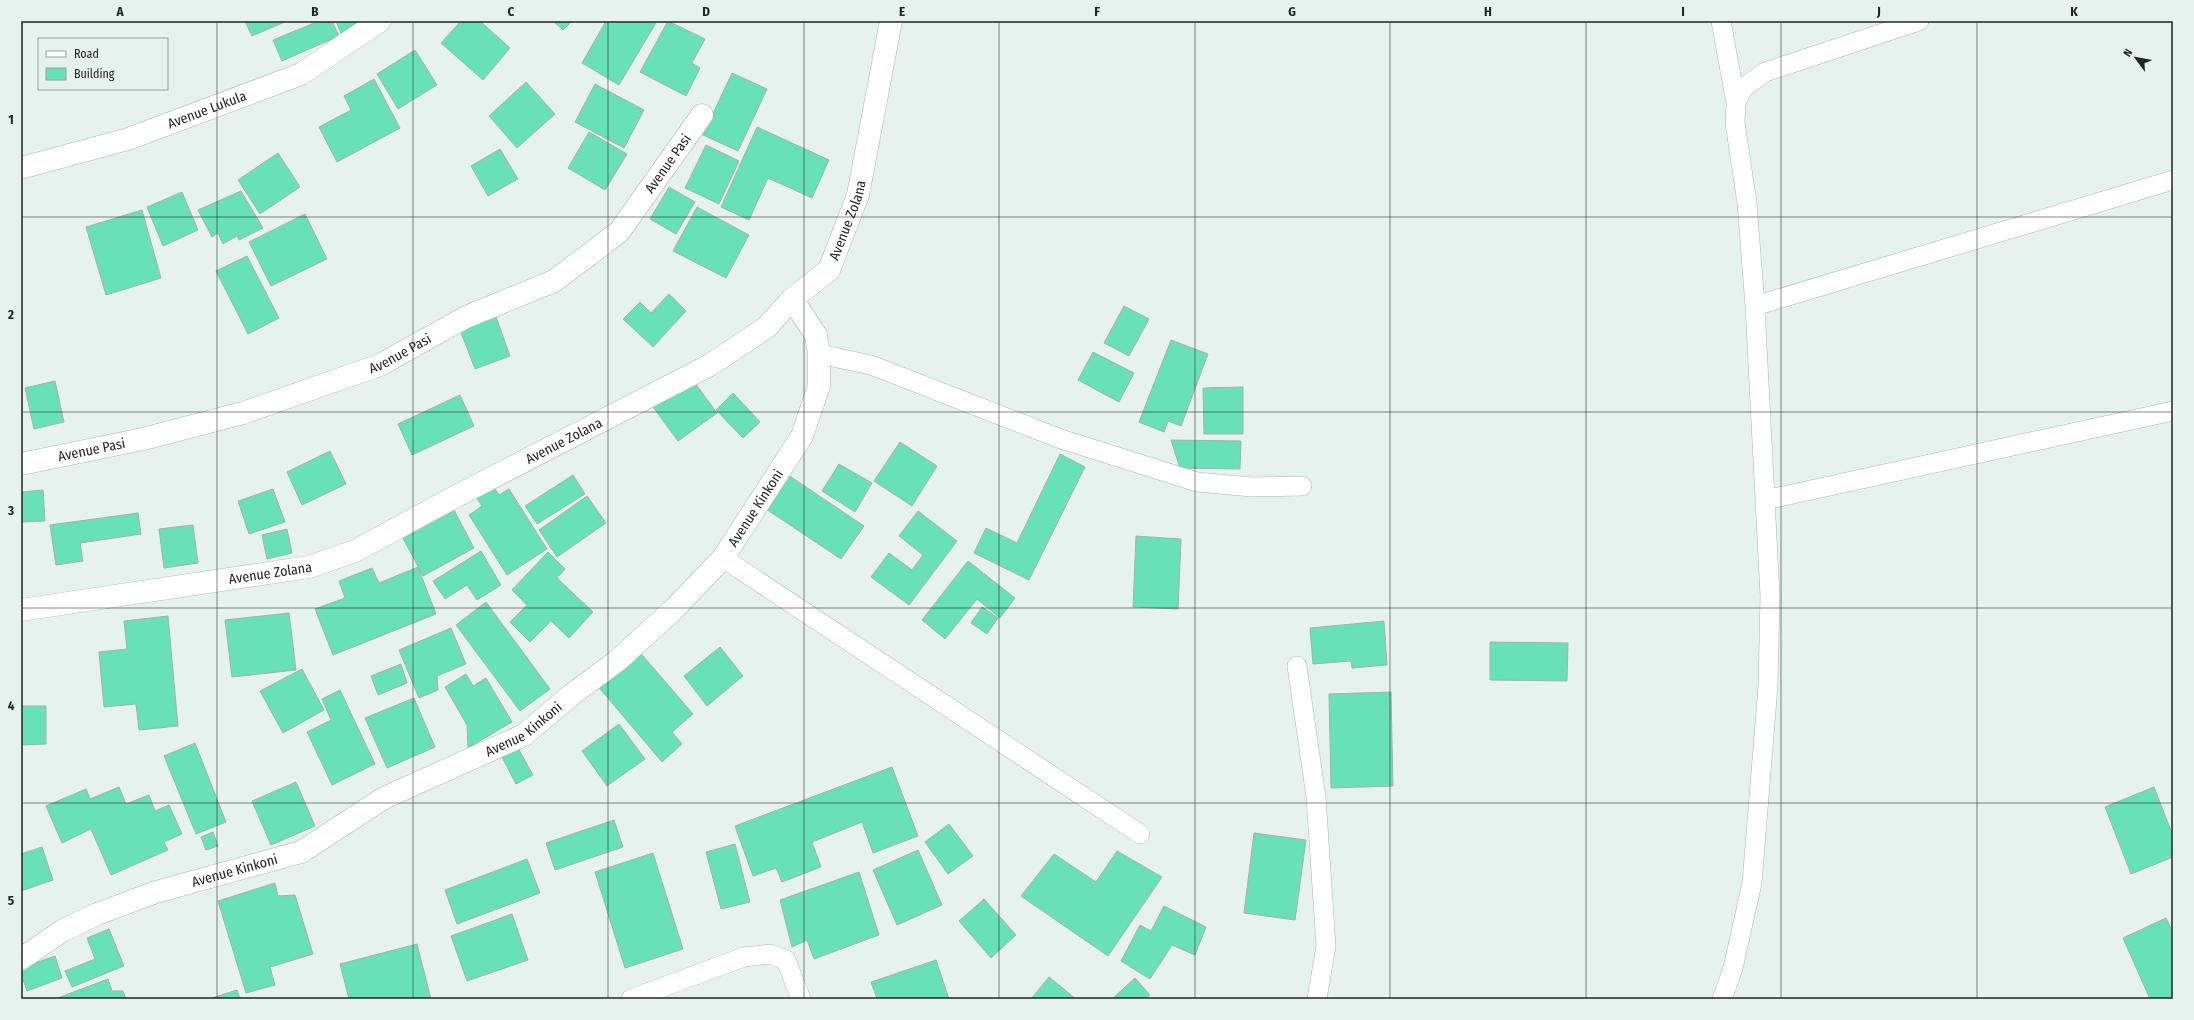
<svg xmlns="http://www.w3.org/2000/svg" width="2194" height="1020" font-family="'Fira Sans Condensed',sans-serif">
<rect width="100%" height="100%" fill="#e6f2ed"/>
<!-- building -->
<path fill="#68e0b8" stroke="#a6b1ac" d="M 245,21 L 287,21 L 252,36 Z
M 319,21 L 332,21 L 339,36 L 282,61 L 273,40 Z
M 336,21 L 356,21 L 359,28 L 342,36 Z
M 461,21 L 480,21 L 510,48 L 483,80 L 441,43 Z
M 553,21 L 572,21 L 563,30 Z
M 606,21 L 657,21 L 619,85 L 582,63 Z
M 668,21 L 705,39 L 692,63 L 700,68 L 686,96 L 640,72 Z
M 415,50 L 437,85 L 398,109 L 377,74 Z
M 732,73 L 767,89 L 738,151 L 703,135 Z
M 374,79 L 400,128 L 337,162 L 319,127 L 351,110 L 344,96 Z
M 526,82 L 555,114 L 517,148 L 489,116 Z
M 595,84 L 644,110 L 624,148 L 575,122 Z
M 757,127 L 829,160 L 812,198 L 768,178 L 749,220 L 721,207 Z
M 589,132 L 627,154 L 605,190 L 568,168 Z
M 706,145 L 739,161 L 719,204 L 685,188 Z
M 500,149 L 518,179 L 488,196 L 471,166 Z
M 278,153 L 300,187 L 260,214 L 238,180 Z
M 669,187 L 695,202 L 676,234 L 650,219 Z
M 241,191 L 263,228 L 239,240 L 237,236 L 223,244 L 218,233 L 212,237 L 198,210 Z
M 182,192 L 198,230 L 163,246 L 147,207 Z
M 697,207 L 749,235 L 726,278 L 673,251 Z
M 142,210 L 161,278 L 106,295 L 86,227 Z
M 305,214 L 327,259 L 271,286 L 249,242 Z
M 247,256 L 279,318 L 248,334 L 216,271 Z
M 669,294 L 686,311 L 653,347 L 623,319 L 640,302 L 651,313 Z
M 1124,306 L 1149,319 L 1129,356 L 1104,343 Z
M 496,317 L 510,356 L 475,369 L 460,330 Z
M 1171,340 L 1208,354 L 1181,426 L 1168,421 L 1164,432 L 1139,422 Z
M 1093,352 L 1134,373 L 1119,402 L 1078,380 Z
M 692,379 L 717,413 L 678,441 L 653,407 Z
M 55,381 L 64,422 L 34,429 L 25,388 Z
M 1243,387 L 1243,434 L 1204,434 L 1203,388 Z
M 733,393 L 760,422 L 743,438 L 716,410 Z
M 460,395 L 474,426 L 412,455 L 398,424 Z
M 1171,440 L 1241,441 L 1240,469 L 1180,468 Z
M 900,442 L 937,466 L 912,506 L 874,481 Z
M 330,451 L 346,484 L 302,505 L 287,472 Z
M 1060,454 L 1085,467 L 1029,580 L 974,553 L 986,528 L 1017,543 Z
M 839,464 L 872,483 L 855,512 L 822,491 Z
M 573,475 L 585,494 L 537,524 L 525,506 Z
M 788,475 L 864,526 L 841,559 L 766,509 Z
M 493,486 L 499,495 L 509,489 L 547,549 L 507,575 L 469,515 L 482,506 L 476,497 Z
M 273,489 L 285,522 L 249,534 L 238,501 Z
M 43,490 L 45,521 L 21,522 L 21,492 Z
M 587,496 L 606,523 L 557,557 L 539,530 Z
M 454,510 L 474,548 L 423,576 L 403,538 Z
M 918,511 L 957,541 L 909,605 L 871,577 L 889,553 L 912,570 L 923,555 L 899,536 Z
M 138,513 L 141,534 L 80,543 L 83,561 L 56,565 L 50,525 Z
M 193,525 L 198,563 L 164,568 L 159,529 Z
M 287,529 L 292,553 L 267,559 L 262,535 Z
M 1136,536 L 1181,539 L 1178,609 L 1133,607 Z
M 481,551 L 501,585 L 477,600 L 467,585 L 445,599 L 433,581 Z
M 548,552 L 565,569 L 557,578 L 593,612 L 569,638 L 551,621 L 530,642 L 510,622 L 527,605 L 512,590 Z
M 968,561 L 1015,598 L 1000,618 L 977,599 L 945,639 L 922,620 Z
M 418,567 L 436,614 L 333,655 L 315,609 L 345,598 L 339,581 L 372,568 L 379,583 Z
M 486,602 L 550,689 L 520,711 L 456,625 Z
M 982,607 L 998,618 L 987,634 L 971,623 Z
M 289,613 L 296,670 L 232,677 L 225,620 Z
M 168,616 L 178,726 L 139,730 L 136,704 L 104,707 L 99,652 L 127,649 L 124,621 Z
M 1384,621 L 1387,665 L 1352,668 L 1351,661 L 1313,664 L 1310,628 Z
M 451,628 L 466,664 L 437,676 L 438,690 L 419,698 L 399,650 Z
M 1490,642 L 1568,643 L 1567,681 L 1490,680 Z
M 720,647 L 743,676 L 707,706 L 684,676 Z
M 637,649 L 693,714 L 672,732 L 682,744 L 662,762 L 596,684 Z
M 401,664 L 407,683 L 378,695 L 371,676 Z
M 302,669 L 324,710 L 283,733 L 260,691 Z
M 466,674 L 473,686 L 486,678 L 512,722 L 468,748 L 467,725 L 445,687 Z
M 340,690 L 375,764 L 332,785 L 307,732 L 331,720 L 322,699 Z
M 1391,692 L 1393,786 L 1331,788 L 1329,694 Z
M 414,698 L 435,747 L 387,768 L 365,718 Z
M 21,706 L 46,706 L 46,744 L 21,745 Z
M 619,724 L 645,759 L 607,786 L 582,751 Z
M 195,743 L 226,822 L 196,834 L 164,756 Z
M 518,748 L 533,775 L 516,784 L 502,757 Z
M 892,767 L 918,836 L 873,853 L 862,822 L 812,842 L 821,867 L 782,882 L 776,868 L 753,876 L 735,826 Z
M 296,782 L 315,826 L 271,845 L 252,801 Z
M 119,787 L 126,804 L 149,795 L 155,811 L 169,805 L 182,834 L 164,842 L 168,850 L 111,875 L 91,829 L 62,843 L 46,806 L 86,789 L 90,799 Z
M 2154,787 L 2173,836 L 2173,857 L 2131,874 L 2105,807 Z
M 614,820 L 623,847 L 555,870 L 546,843 Z
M 949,824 L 973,856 L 948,874 L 925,842 Z
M 213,832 L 218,846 L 206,850 L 201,837 Z
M 1254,833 L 1306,840 L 1295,920 L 1244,913 Z
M 735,844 L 750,902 L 721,909 L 706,852 Z
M 42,847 L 53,880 L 21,891 L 21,854 Z
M 918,850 L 942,905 L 897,925 L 873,870 Z
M 1117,851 L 1162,877 L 1108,956 L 1021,896 L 1054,854 L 1096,882 Z
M 653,853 L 683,949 L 625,968 L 595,872 Z
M 527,859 L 540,893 L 457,924 L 445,890 Z
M 859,872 L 879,935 L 814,959 L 807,940 L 792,947 L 780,900 Z
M 275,883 L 278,896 L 295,895 L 313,954 L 270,967 L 275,985 L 246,993 L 218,901 Z
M 984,899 L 1016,935 L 991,958 L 959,921 Z
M 1164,906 L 1206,927 L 1195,955 L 1172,945 L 1150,979 L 1121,961 L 1140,925 L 1151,931 Z
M 512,914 L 528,960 L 467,981 L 451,936 Z
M 2166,918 L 2173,933 L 2173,999 L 2150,999 L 2123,938 Z
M 109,929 L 124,966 L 72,987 L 65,971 L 95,959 L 87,938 Z
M 417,944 L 431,999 L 349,999 L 340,964 Z
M 55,956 L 62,978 L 27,991 L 21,974 L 21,968 Z
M 936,960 L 949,999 L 877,999 L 871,982 Z
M 1049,977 L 1076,999 L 1031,999 Z
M 1135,978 L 1150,995 L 1146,999 L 1112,999 Z
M 108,979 L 112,991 L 123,991 L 126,999 L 55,999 Z
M 237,990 L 240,999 L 209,999 Z"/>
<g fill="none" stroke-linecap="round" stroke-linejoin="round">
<defs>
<path id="service" d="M 1721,21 L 1736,103
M 1755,306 L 2173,180
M 819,354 L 871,365 L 1061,439 L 1197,482 L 1252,487 L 1302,486
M 1765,500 L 2173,411
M 723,558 L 1140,834
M 1297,666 L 1316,797 L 1326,946 L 1317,999
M 631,999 L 744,957 L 770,954 L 786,960 L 801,999
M 1722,999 L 1733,968 L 1752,883 L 1768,686 L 1770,596 L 1755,306 L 1747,203 L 1735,123 L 1736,103 L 1743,88 L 1765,72 L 1919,21"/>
<g id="minor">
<path id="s1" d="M 21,168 L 128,139 L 301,74 L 380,21"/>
<path id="s2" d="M 21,464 L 143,439 L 243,413 L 380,365 L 466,317 L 554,281 L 619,232 L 702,115"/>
<path id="s3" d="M 21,610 L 309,567 L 355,551 L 449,500 L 710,365 L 767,327 L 792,299 L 829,270 L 858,195 L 891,21"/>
<path id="s4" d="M 21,959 L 62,931 L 97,914 L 156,892 L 301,852 L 384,798 L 524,735 L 570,696 L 617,661 L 673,610 L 723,558 L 802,436 L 819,386 L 819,354 L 816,335 L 792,299"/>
</g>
</defs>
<!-- service casing -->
<use href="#service" stroke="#abb6b1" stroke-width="20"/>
<!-- minor casing -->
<use href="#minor" stroke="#abb6b1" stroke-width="23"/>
<!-- service -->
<use href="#service" stroke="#fff" stroke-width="19"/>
<!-- minor -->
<use href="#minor" stroke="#fff" stroke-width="22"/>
</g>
<!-- grid -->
<path fill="none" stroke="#212523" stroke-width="1" stroke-opacity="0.55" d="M 217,21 L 217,999M 413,21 L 413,999M 608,21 L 608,999M 804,21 L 804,999M 999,21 L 999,999M 1195,21 L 1195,999M 1390,21 L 1390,999M 1586,21 L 1586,999M 1781,21 L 1781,999M 1977,21 L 1977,999M 21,217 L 2173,217M 21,412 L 2173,412M 21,608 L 2173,608M 21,803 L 2173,803"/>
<g text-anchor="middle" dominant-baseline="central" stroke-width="4" stroke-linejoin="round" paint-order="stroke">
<!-- street labels -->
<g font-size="14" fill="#212523" stroke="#e6f2ed">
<text stroke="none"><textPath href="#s1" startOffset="195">Avenue Lukula</textPath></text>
<text stroke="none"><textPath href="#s2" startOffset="732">Avenue Pasi</textPath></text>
<text stroke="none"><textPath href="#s3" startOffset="947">Avenue Zolana</textPath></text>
<text stroke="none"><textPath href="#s2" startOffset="396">Avenue Pasi</textPath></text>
<text stroke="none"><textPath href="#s3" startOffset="576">Avenue Zolana</textPath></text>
<text stroke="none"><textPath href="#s2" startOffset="72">Avenue Pasi</textPath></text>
<text stroke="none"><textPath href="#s4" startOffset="881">Avenue Kinkoni</textPath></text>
<text stroke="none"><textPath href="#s3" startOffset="252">Avenue Zolana</textPath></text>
<text stroke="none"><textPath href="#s4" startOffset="557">Avenue Kinkoni</textPath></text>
<text stroke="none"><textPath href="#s4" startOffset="233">Avenue Kinkoni</textPath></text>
</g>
</g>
<!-- border -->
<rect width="2194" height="1020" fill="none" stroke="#e6f2ed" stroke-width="44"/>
<!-- legend -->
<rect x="38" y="38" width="130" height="52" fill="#e6f2ed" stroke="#97a09c"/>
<rect x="46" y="51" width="20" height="6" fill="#ffffff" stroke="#97a09c"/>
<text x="74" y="58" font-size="12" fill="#212523">Road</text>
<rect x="46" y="68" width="20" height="12" fill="#68e0b8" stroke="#97a09c"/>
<text x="74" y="78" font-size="12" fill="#212523">Building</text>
<!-- north arrow -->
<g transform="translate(2136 58) rotate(302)" stroke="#e6f2ed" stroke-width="3" paint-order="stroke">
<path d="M0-3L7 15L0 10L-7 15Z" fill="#212523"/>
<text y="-6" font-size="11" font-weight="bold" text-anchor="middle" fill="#212523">N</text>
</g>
<rect x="22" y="22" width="2150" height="976" fill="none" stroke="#212523" stroke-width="1.5"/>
<g font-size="13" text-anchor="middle" font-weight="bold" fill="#212523">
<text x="120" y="16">A</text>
<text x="315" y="16">B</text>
<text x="511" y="16">C</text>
<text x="706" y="16">D</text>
<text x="902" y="16">E</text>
<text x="1097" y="16">F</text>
<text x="1292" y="16">G</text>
<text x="1488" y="16">H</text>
<text x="1683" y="16">I</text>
<text x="1879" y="16">J</text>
<text x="2074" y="16">K</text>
<text x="11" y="124">1</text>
<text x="11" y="319">2</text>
<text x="11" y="515">3</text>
<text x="11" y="710">4</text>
<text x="11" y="905">5</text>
</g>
</svg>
